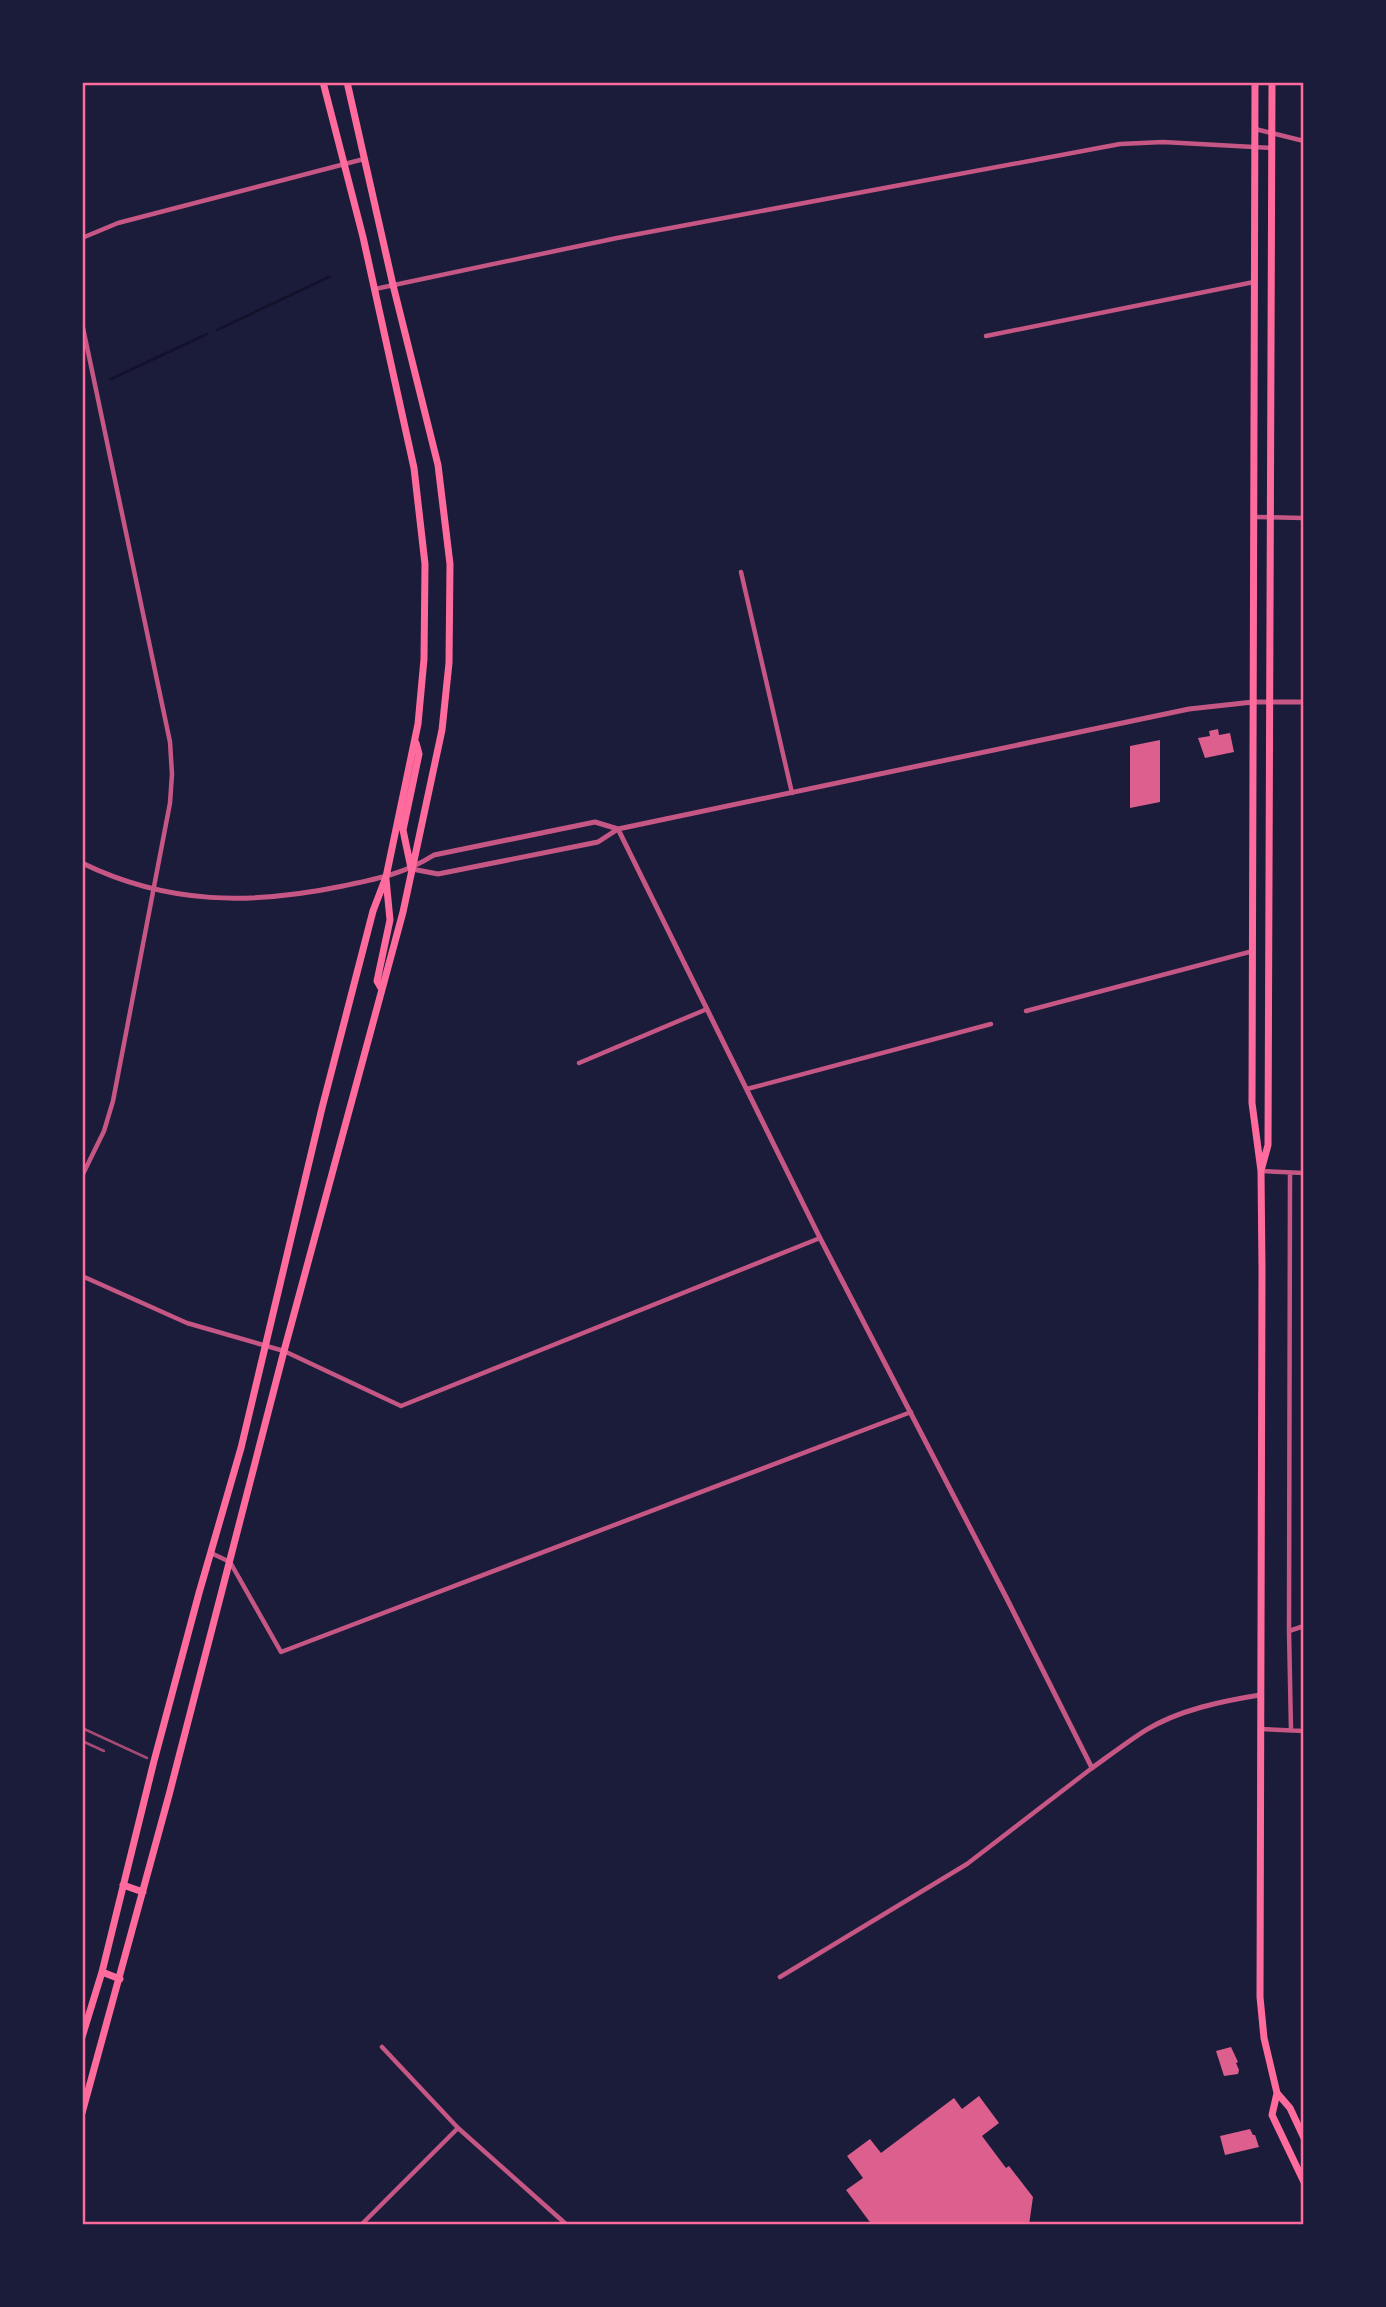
<svg xmlns="http://www.w3.org/2000/svg" width="1386" height="2307" font-family="Overpass,sans-serif">
<rect width="100%" height="100%" fill="#1b1b3a"/>
<g fill="none" stroke-linecap="round" stroke-linejoin="round">
<!-- stream -->
<path stroke="#12122b" stroke-width="2.5" d="M 217,330 L 329,277
M 111,379 L 207,334"/>
</g>
<!-- building -->
<path fill="#dd5f8e" d="M 1218,729 L 1219,735 L 1230,733 L 1234,752 L 1205,758 L 1198,738 L 1210,736 L 1209,731 Z
M 1160,740 L 1160,802 L 1130,808 L 1130,746 Z
M 1231,2047 L 1238,2062 L 1236,2063 L 1239,2070 L 1238,2074 L 1224,2076 L 1216,2051 Z
M 979,2096 L 999,2123 L 982,2136 L 1006,2168 L 1009,2166 L 1033,2197 L 1029,2225 L 872,2225 L 846,2190 L 863,2178 L 847,2156 L 870,2139 L 881,2153 L 954,2098 L 962,2109 Z
M 1250,2129 L 1253,2135 L 1255,2135 L 1259,2147 L 1225,2155 L 1220,2136 Z"/>
<g fill="none" stroke-linecap="round" stroke-linejoin="round">
<!-- minor -->
<path stroke="#c65784" stroke-width="4.5" d="M 1255,129 L 1304,141
M 82,238 L 118,223 L 364,159
M 375,289 L 617,238 L 1120,144 L 1163,142 L 1272,148
M 82,323 L 170,742 L 172,774 L 170,803 L 113,1101 L 104,1131 L 82,1176
M 986,336 L 1254,282
M 1254,517 L 1304,518
M 741,572 L 792,793
M 1026,1011 L 1253,951
M 579,1063 L 707,1009
M 747,1089 L 991,1024
M 1261,1171 L 1304,1173
M 1290,1173 L 1289,1631 L 1291,1730
M 82,1276 L 187,1323 L 284,1351 L 401,1406 L 820,1238
M 211,1553 L 230,1562 L 281,1652 L 911,1412
M 1289,1631 L 1304,1626
M 1260,1729 L 1304,1731
M 780,1977 L 967,1864 L 1092,1768
M 382,2047 L 458,2128 L 567,2225
M 361,2225 L 458,2128"/>
<!-- tertiary -->
<path stroke="#c65784" stroke-width="5" d="M 618,829 L 820,1238 L 1006,1597 L 1092,1768 C 1109,1756 1127,1742 1146,1730 C 1179,1710 1222,1701 1260,1695
M 82,863 C 168,905 251,905 343,886 C 377,879 404,874 434,855 L 595,822 L 618,829
M 412,869 L 438,874 L 598,842 L 618,829 L 1189,709 L 1253,702 L 1304,702"/>
<!-- primary -->
<path stroke="#ff6b9d" stroke-width="7" d="M 1255,82 L 1252,1103 L 1261,1171 L 1262,1270 L 1260,1997 L 1264,2038 L 1277,2093 L 1272,2115 L 1304,2182
M 411,868 L 403,830 L 419,754 L 416,743
M 381,988 L 377,981 L 390,920 L 386,879
M 1262,1167 L 1268,1145 L 1272,82
M 123,1885 L 143,1892
M 102,1972 L 120,1979
M 82,2037 L 102,1972 L 154,1761 L 199,1593 L 241,1448 L 322,1108 L 373,911 L 386,877 L 418,724 L 424,659 L 425,564 L 414,468 L 363,237 L 323,82
M 1277,2093 L 1290,2108 L 1304,2138
M 82,2113 L 169,1795 L 284,1351 L 403,912 L 442,730 L 449,663 L 450,564 L 438,465 L 393,285 L 347,82"/>
<!-- rail -->
<path stroke="#a44b75" stroke-width="2.5" d="M 82,1728 L 147,1758
M 82,1741 L 104,1751"/>
</g>
<!-- border -->
<rect width="1386" height="2307" fill="none" stroke="#1b1b3a" stroke-width="168"/>
<rect x="84" y="84" width="1218" height="2139" fill="none" stroke="#ff6b9d" stroke-width="2.5"/>
</svg>
